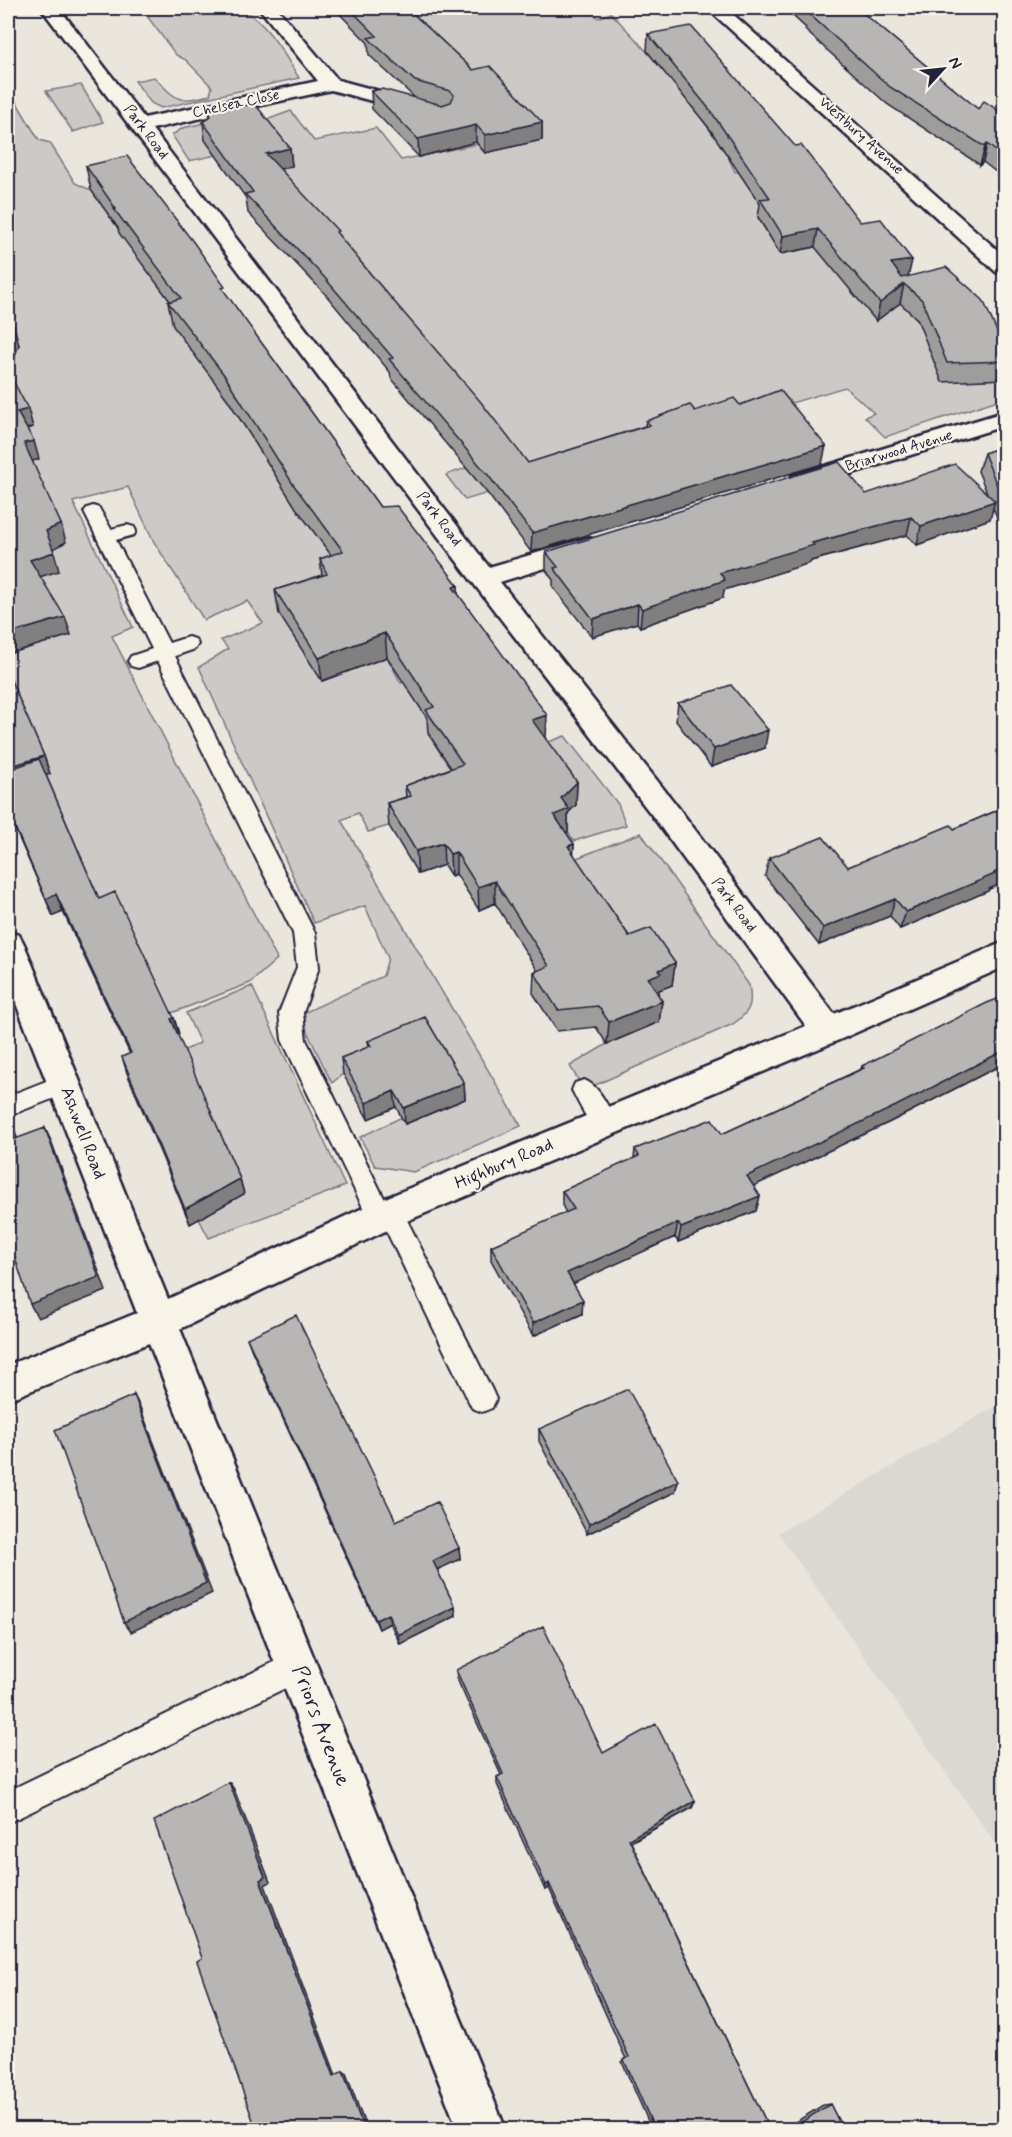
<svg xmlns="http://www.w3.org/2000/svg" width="1012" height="2137" font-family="Mynerve,sans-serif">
<rect width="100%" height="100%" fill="#eae6de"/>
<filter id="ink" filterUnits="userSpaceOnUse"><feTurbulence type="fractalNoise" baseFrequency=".0167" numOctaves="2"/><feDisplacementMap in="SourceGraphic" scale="12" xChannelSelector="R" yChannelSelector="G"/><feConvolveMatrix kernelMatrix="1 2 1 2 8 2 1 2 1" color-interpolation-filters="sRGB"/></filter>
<g filter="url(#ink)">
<!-- built -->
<path fill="#dbd8d2" d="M 1004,1401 L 1004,1856 L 778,1533 Z"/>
<!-- green -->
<path fill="#cdc9c6" stroke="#787680" stroke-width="1.5" d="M 141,8 L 239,8 C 266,20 284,54 299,78 L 161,108 L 151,103 L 135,81 L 154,77 C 178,101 176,103 210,95 L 212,87 L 186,60 L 176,55 Z
M 365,8 L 587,8 L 598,18 L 611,13 C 642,45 670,77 697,113 C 711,131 727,151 735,172 L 744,171 L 768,204 L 758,218 L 781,254 L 824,245 L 895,297 L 940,341 L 942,381 L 1004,379 L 1004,398 L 885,437 L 865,417 L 874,413 L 845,387 L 465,500 L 446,475 L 506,454 L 284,195 L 273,143 L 189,161 L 172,135 L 183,128 L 248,113 L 269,119 L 291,111 L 314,141 L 376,128 L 401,160 L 477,144 L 485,153 Z
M 81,85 L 103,122 L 73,132 L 46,91 Z
M 8,88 L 39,140 L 50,143 L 75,183 L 91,190 L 172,304 L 196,354 L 228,400 L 286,492 L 400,628 L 388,659 L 401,683 L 431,674 L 435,724 L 428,734 L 456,777 L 405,821 L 368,832 L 358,813 L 341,820 L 521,1126 L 414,1172 L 375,1166 L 360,1137 L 402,1117 L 406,1124 L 465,1099 L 426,1034 L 343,1074 L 332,1083 L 299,1015 L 383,976 L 388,958 L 365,906 L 314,923 L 199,667 L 228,649 L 221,640 L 263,623 L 247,601 L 204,620 L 154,542 L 128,487 L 73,502 L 133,627 L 112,636 L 277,959 L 250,983 L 169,1014 L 96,902 L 44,777 L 49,774 L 8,676 L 8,654 L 71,635 L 37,578 L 46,536 L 23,430 L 33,427 L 8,374 L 19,345 L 8,344 Z
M 565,736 L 618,804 L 626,825 L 574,841 L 556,815 L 527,750 Z
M 641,833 L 749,985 C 753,1005 750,1012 733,1024 L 584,1090 L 570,1066 L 607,1044 L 659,1022 L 656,991 L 672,985 L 627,958 L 567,869 L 577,858 Z
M 252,986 L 345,1186 L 209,1238 L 199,1219 L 183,1051 L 200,1043 L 186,1013 Z"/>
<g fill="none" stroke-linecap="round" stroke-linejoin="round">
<defs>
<path id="service" d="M 93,506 L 99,508 L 111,529 L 127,525 L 134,527 L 136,531 L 134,535 L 116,540 L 169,643 L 188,637 L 195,639 L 198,644 L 195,649 L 175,656 L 315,933 L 319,967 L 303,1013 L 306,1040 L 386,1202 L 390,1201 L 399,1204 L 492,1390 L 496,1399 L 492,1408 L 482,1412 L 472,1408 L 384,1226 L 380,1227 L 371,1224 L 282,1040 L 279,1013 L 297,967 L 293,933 L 158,661 L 138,668 L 131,666 L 128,661 L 131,656 L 152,649 L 84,512 L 87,508 Z
M 64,1074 L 73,1077 L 76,1084 L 73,1091 L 8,1116 L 8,1096 Z
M 584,1080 C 599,1085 609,1108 616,1122 L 613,1129 C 611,1130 605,1132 603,1132 C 592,1132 577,1100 572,1090 L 575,1083 Z
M 297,1651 L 308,1655 L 312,1666 L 308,1677 L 8,1823 L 8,1791 Z"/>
<path id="minor" d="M 41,8 L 59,8 L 144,118 L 318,81 L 259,8 L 277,8 L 338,80 L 420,102 L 423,106 L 420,110 L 413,112 L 331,90 L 152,129 L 489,567 L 588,538 L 597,540 L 601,546 L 597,552 L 500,582 L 674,802 L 834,1014 L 1004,942 L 1004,967 L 839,1040 L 402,1223 L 180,1329 L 506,2130 L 458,2130 L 149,1343 L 8,1400 L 8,1365 L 137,1313 L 8,983 L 8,932 L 19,935 L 24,944 L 168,1299 L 378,1201 L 806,1026 L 654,818 L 474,584 Z
M 707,8 L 726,8 L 1004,256 L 1004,273 L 996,272 Z
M 1004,412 L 1004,426 L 801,489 L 792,486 L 789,481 L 792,476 Z"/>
</defs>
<!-- service casing -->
<use href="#service" stroke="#22223b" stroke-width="4"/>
<!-- minor casing -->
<use href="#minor" stroke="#22223b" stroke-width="5"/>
<!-- service -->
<use href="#service" fill="#f7f3e8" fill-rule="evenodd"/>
<!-- minor -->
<use href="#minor" fill="#f7f3e8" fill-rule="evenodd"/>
</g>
<!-- wall -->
<path fill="#9e9d9c" stroke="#22223b" stroke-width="1.5" d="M 334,8 L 407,8 L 473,70 L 542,122 L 542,140 L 485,153 L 476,142 L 419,157 L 372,109 L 371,91 L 415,98 L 369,55 L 368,43 Z
M 784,8 L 857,8 L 978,109 L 1005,115 L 1005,179 L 983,162 L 980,165 L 887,104 L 805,30 L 806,28 Z
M 648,34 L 860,222 L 908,276 L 1005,350 L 1004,379 L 942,382 L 917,319 L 900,303 L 876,321 L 815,247 L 780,254 L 758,217 L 760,204 L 709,128 L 647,51 Z
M 224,109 L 290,148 L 292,166 L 280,169 L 338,235 L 528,463 L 645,426 L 646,421 L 695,411 L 740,405 L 822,464 L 531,552 L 488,494 L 391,378 L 390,372 L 326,295 L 248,213 L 246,198 L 205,140 L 203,122 L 210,117 L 209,112 Z
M 86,166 L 226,294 L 380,507 L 458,585 L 458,594 L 546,738 L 545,739 L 577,782 L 576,805 L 568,813 L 568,832 L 566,833 L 574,844 L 573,854 L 629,936 L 675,963 L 672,985 L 659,990 L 658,995 L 662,1001 L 659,1022 L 607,1044 L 596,1027 L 557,1031 L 533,993 L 534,972 L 537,970 L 495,903 L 479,910 L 456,874 L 451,876 L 444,865 L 418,874 L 389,826 L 387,803 L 406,797 L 405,786 L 451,768 L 428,733 L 427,718 L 387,657 L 322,681 L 279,614 L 275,590 L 322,575 L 320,559 L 331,555 L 296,508 L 228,400 L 173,326 L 168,302 L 170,301 L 119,233 L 118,228 L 91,190 Z
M 1005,446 L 1005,514 L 997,517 L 993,508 L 990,519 L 917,545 L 907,535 L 811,561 L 810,563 L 724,590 L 723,598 L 640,627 L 637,623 L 592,637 L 553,587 L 553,580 L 546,570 L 546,552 L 866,494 L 987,493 L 978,471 L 984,453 Z
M 8,674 L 44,756 L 50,774 L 46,775 L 99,899 L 174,1018 L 179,1034 L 177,1035 L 240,1179 L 244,1194 L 190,1224 L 127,1073 L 122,1057 L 130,1054 L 63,912 L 53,916 L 8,813 Z
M 678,703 L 765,748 L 711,767 L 676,721 Z
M 1005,807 L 1005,882 L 989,889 L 988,891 L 900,929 L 890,916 L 819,945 L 765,876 L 769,858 L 848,867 L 954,829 Z
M 1005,996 L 1005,1063 L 890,1122 L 753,1186 L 760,1196 L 756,1211 L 678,1242 L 675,1237 L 573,1283 L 582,1314 L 533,1336 L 491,1260 L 491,1246 L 566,1213 L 562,1205 L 562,1191 L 634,1159 L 635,1149 L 722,1134 L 861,1069 L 862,1066 Z
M 368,1041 L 464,1083 L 465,1099 L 405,1124 L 396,1107 L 368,1119 L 343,1074 L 341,1058 L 369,1047 Z
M 247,1338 L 396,1521 L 459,1548 L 460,1559 L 437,1570 L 455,1607 L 456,1616 L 400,1644 L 390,1623 L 379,1629 L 252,1351 Z
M 539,1429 L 678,1481 L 675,1492 L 587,1534 L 539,1441 Z
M 456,1670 L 603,1753 L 695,1801 L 692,1808 L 631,1842 L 770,2130 L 652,2130 L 622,2062 L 626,2059 L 549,1888 L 545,1890 L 497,1784 L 497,1777 L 501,1775 L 457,1679 Z
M 830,2104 L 843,2130 L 783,2130 L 823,2105 Z"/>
<!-- shaded-wall -->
<path fill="#817f7f" stroke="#22223b" stroke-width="1.5" d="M 591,8 L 609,8 L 591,11 Z
M 542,122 L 542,140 L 485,153 L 485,135 Z
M 476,125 L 476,142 L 419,157 L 418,139 Z
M 987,144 L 983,162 L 980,165 L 985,147 Z
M 290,148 L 292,166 L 268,172 L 266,154 Z
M 818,229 L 815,247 L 780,254 L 783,236 Z
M 912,260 L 908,278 L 887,282 L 891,263 Z
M 904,284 L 900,303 L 876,321 L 880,303 Z
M 14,326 L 19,345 L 8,373 L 8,342 Z
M 28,409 L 33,427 L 23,430 L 17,412 Z
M 34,441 L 39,459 L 30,462 L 24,443 Z
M 826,446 L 822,464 L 531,552 L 532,533 Z
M 1005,497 L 1005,514 L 997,517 L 1002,498 Z
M 995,501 L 990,519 L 917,545 L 921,526 Z
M 911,517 L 907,535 L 811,561 L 810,563 L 724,590 L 723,598 L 640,627 L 642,609 L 720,573 L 812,543 Z
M 61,524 L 66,542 L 51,550 L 46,531 Z
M 54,552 L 59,571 L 36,578 L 30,560 Z
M 458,585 L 458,609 L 453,587 Z
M 638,604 L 637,623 L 592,637 L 593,619 Z
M 65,617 L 71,635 L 8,654 L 8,634 Z
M 385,633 L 387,657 L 322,681 L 319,658 Z
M 547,715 L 546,738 L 531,744 L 532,720 Z
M 768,730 L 765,748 L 711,767 L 714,749 Z
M 44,756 L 50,774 L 13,785 L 8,767 Z
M 577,782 L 576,805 L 568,813 L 568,832 L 553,837 L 554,815 L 561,798 Z
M 443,843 L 444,865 L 418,874 L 416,851 Z
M 574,844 L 573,867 L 568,846 Z
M 456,852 L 456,874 L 451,876 L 450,854 Z
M 1005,868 L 1005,882 L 989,889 L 988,891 L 900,929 L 906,912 Z
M 495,881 L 495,903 L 479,910 L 478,887 Z
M 56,894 L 63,912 L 53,916 L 46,899 Z
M 895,899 L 890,916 L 819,945 L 823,928 Z
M 675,963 L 672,985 L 659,990 L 658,995 L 648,978 L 659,970 Z
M 662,1001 L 659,1022 L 607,1044 L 609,1022 Z
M 174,1018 L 179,1034 L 176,1036 L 171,1019 Z
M 1005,1050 L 1005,1063 L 890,1122 L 743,1191 L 747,1176 Z
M 464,1083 L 465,1099 L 405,1124 L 404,1108 Z
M 394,1091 L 396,1107 L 368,1119 L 366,1103 Z
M 8,1113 L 10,1118 L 23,1154 L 15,1139 L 8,1117 Z
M 45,1128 L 52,1143 L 106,1291 L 38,1318 L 30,1304 Z
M 240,1179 L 244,1194 L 190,1224 L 185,1209 Z
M 760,1196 L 756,1211 L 678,1242 L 681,1228 Z
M 678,1223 L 675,1237 L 566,1287 L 567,1273 Z
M 583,1300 L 582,1314 L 533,1336 L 533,1323 Z
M 134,1395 L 140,1407 L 212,1593 L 131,1632 L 124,1622 Z
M 678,1481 L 675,1492 L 587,1534 L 589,1524 Z
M 459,1548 L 460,1559 L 434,1571 L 433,1561 Z
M 455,1607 L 456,1616 L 400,1644 L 398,1635 Z
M 388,1614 L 390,1623 L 379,1629 L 376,1620 Z
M 229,1782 L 234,1789 L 270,1882 L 265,1885 L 337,2078 L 334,2076 L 260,1880 Z
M 695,1801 L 692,1808 L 626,1844 L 629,1839 Z
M 549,1883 L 549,1888 L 545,1890 L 546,1885 Z
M 343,2071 L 346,2073 L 367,2130 L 364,2130 Z"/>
<!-- building -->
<path fill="#b8b6b5" stroke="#22223b" stroke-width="1.5" d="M 349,8 L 407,8 L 473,70 L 490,66 L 542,122 L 485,135 L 476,125 L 418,139 L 371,91 L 382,89 L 442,105 L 451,102 L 454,95 L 450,91 L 415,81 L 368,38 L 377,36 Z
M 805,8 L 857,8 L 978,109 L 984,101 L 1005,115 L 1005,158 L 987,144 L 985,147 L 890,87 L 808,13 L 811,12 Z
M 691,26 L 795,146 L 801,145 L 860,222 L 881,219 L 912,260 L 891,263 L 902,278 L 946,267 L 983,300 L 1005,350 L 1005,361 L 947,363 L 922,300 L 904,284 L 880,303 L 818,229 L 783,236 L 760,199 L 770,198 L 710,110 L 648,34 Z
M 255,104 L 290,148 L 266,154 L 338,231 L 336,232 L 378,283 L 480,401 L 528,463 L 650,425 L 646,421 L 690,405 L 695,411 L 734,398 L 740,405 L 780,390 L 826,446 L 532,533 L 488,475 L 389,359 L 393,358 L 324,277 L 245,194 L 253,192 L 203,122 L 211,116 L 209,112 L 222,107 L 224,109 Z
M 127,156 L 194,243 L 225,287 L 222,288 L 380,507 L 397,506 L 458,585 L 453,587 L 547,715 L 532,720 L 577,782 L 561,798 L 569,809 L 554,815 L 574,844 L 568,846 L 629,936 L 651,928 L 675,963 L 659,970 L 661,973 L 648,978 L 662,1001 L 609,1022 L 598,1006 L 558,1010 L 534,972 L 549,966 L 495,881 L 478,887 L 456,852 L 450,854 L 443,843 L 416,851 L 387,803 L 411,796 L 405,786 L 463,764 L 426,710 L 434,707 L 385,633 L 319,658 L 275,590 L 327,574 L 320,559 L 343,551 L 293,484 L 225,376 L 168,302 L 181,298 L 114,209 L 116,209 L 86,166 Z
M 8,326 L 14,326 L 8,342 Z
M 8,371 L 28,409 L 17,412 L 34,441 L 24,443 L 61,524 L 46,531 L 54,552 L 30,560 L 65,617 L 8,634 Z
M 1005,446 L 1005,497 L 1002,498 L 984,453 Z
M 839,462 L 866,494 L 955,464 L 995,501 L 921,526 L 911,517 L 812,543 L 814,545 L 720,573 L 725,580 L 642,609 L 638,604 L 593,619 L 554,568 L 558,567 L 546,552 Z
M 8,674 L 44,756 L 8,767 Z
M 731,685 L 768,730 L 714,749 L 678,703 Z
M 39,759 L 99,899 L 115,892 L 174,1018 L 171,1019 L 240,1179 L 185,1209 L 122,1057 L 131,1053 L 56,894 L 46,899 L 8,811 L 8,770 Z
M 1005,807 L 1005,868 L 994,873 L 995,874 L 906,912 L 895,899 L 823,928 L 769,858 L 823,837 L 848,867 L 951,825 L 954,829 Z
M 1005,996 L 1005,1050 L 896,1106 L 747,1176 L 760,1196 L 681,1228 L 678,1223 L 567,1273 L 583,1300 L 533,1323 L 491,1246 L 574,1209 L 562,1191 L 639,1156 L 635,1149 L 712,1119 L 722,1134 L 864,1068 L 862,1066 L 987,1003 Z
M 425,1017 L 464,1083 L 404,1108 L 394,1091 L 366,1103 L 341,1058 L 371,1046 L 368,1041 Z
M 8,1117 L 15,1139 L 45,1128 L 99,1277 L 30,1304 L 8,1236 Z
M 296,1315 L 396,1521 L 437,1502 L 459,1548 L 433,1561 L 455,1607 L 398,1635 L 388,1614 L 376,1620 L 247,1338 Z
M 628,1389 L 678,1481 L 589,1524 L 539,1429 Z
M 134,1395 L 206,1583 L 124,1622 L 55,1430 Z
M 543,1626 L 603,1753 L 656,1724 L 695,1801 L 629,1839 L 770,2130 L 655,2130 L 624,2060 L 629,2057 L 549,1883 L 546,1885 L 497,1777 L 503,1774 L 456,1670 Z
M 229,1782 L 265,1877 L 260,1880 L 334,2076 L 343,2071 L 364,2130 L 253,2130 L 251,2124 L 254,2123 L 197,1961 L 202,1958 L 154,1821 Z
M 830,2104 L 843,2130 L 789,2130 Z"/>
</g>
<g text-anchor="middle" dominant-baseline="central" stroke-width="4.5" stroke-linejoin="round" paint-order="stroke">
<!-- far-street labels -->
<g font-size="15" fill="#22223b" stroke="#f7f3e8">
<text transform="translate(236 104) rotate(-12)">Chelsea Close</text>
<text transform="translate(146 132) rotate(53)">Park Road</text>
<text transform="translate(861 136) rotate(42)">Westbury Avenue</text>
<text transform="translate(899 451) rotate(-17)">Briarwood Avenue</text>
<text transform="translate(439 519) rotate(53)">Park Road</text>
<text transform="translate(734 905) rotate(53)">Park Road</text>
</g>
<!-- street labels -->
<g font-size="18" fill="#22223b" stroke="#f7f3e8">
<text transform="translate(83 1133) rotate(69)">Ashwell Road</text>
<text transform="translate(504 1164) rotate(-23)">Highbury Road</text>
</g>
<!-- near-street labels -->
<g font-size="21" fill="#22223b" stroke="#f7f3e8">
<text transform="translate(321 1726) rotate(69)">Priors Avenue</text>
</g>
</g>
<!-- margin -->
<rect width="1012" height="2137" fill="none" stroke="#f7f3e8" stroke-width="30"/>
<rect x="15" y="15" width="982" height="2107" fill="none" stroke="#22223b" stroke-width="2" filter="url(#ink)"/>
<!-- north arrow -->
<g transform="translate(943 69) rotate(63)" stroke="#f7f3e8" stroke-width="4.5" paint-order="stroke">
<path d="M0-4.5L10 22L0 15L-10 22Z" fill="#22223b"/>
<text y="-9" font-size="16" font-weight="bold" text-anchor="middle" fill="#22223b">N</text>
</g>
</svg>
